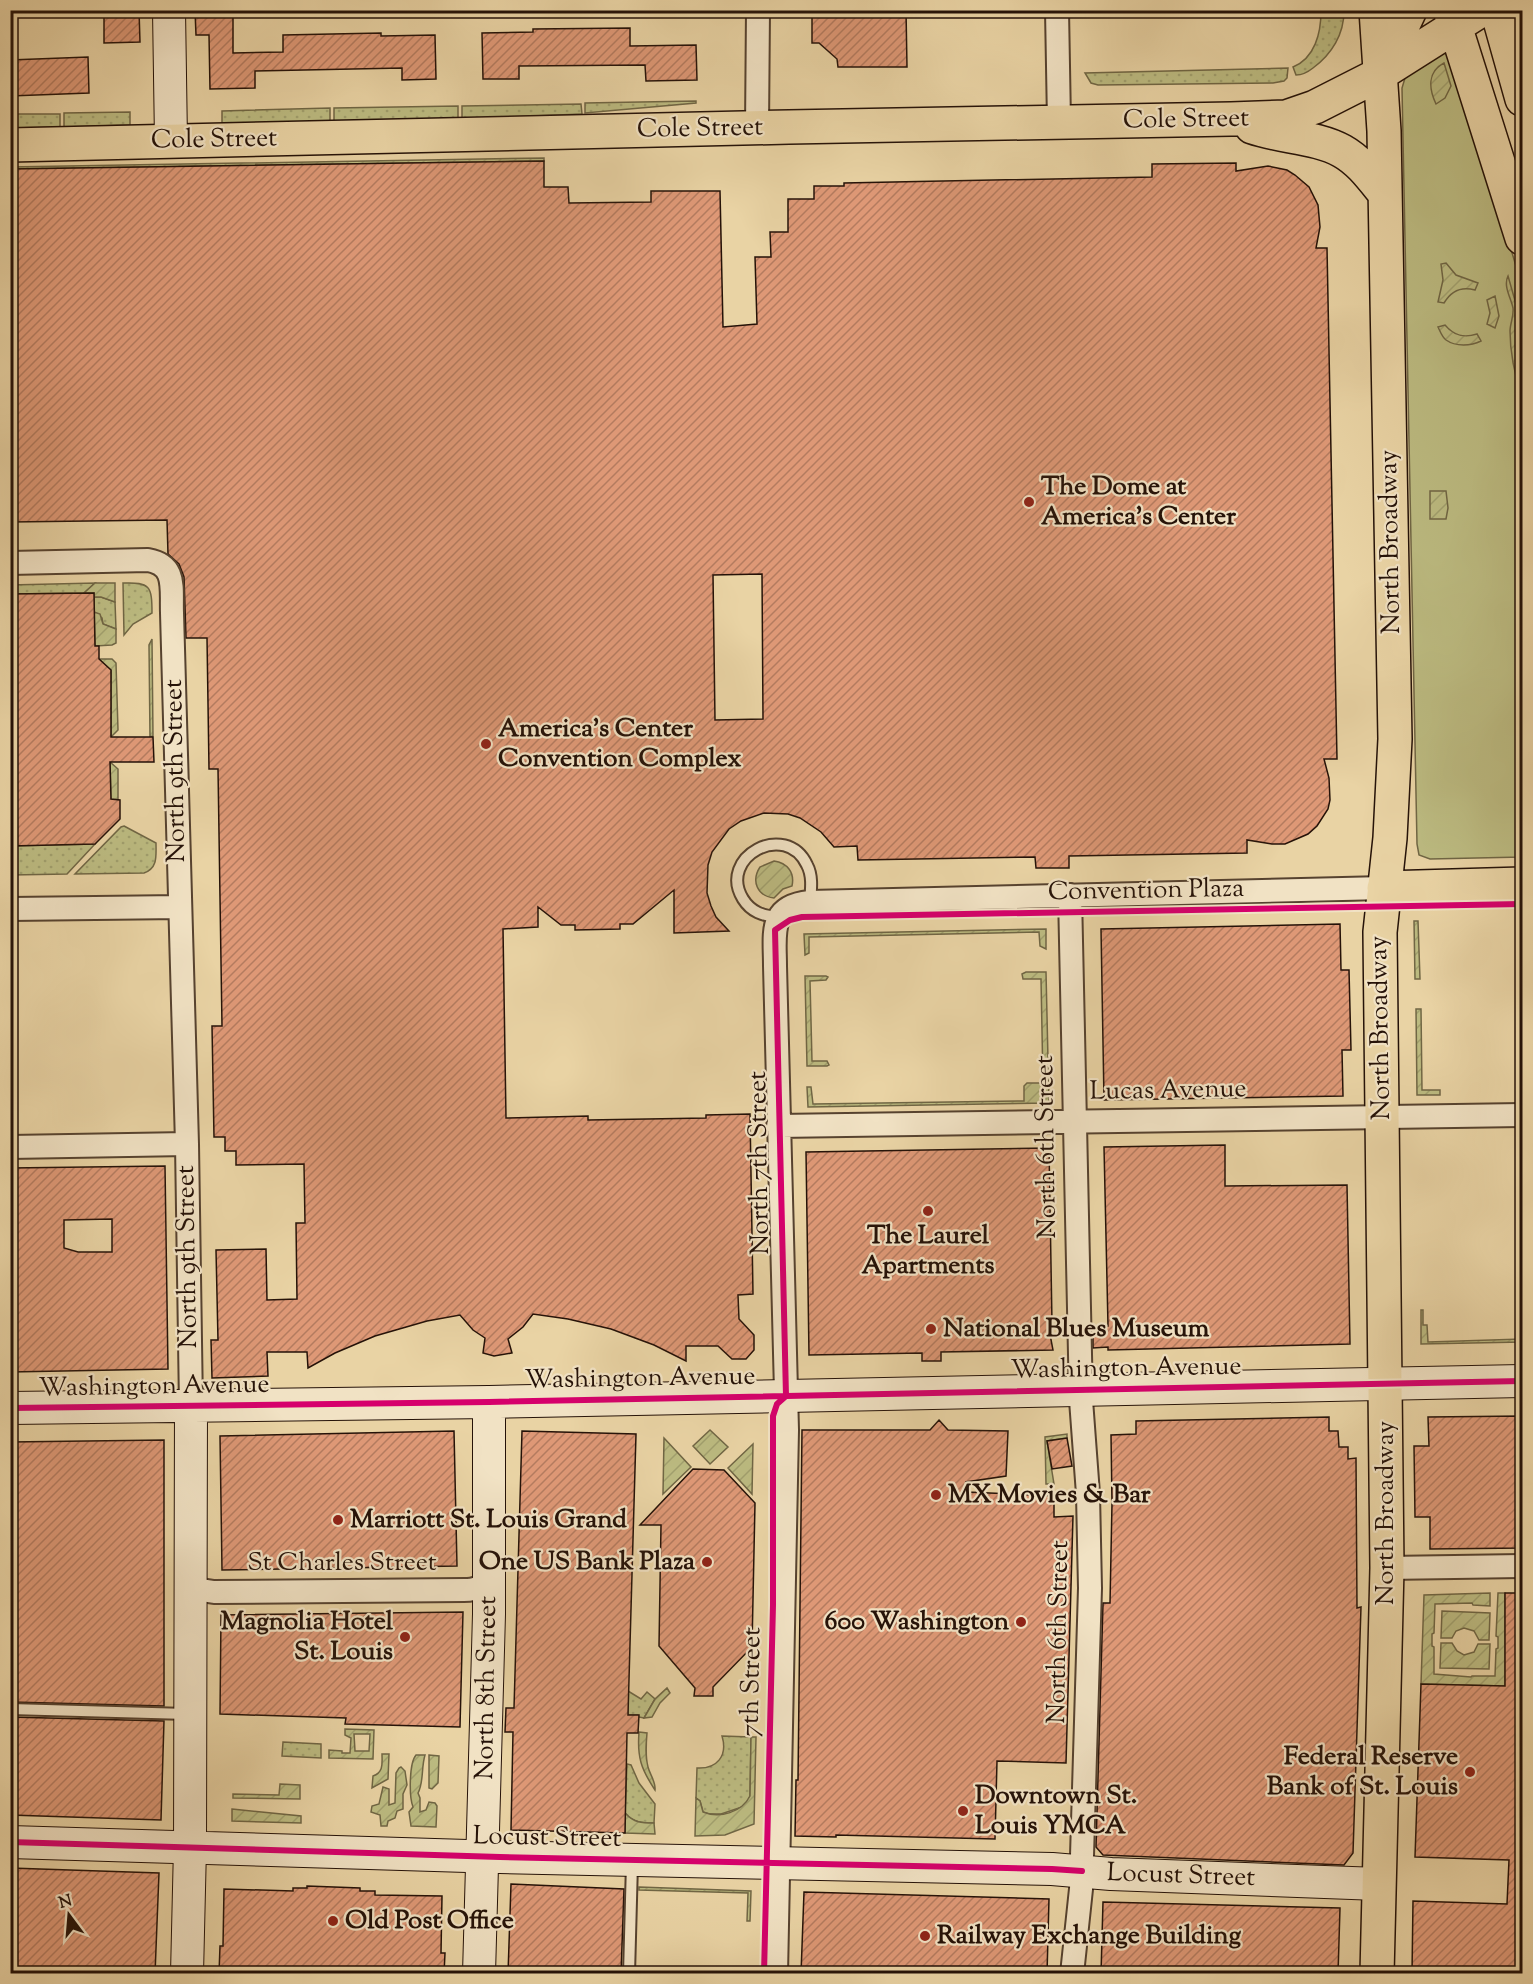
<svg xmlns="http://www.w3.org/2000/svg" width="1533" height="1984" font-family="'Sorts Mill Goudy',serif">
<defs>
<pattern id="grass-dots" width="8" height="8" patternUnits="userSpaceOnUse" patternTransform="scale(1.5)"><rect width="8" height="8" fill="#bcbb81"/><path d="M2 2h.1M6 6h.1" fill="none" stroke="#a1a06e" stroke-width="1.8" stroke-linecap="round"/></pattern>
<pattern id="garden-furrows" width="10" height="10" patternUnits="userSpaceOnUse" patternTransform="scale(1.5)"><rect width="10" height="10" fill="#bcbb81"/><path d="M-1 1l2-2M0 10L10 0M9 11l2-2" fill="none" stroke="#a1a06e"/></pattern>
<pattern id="building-hatch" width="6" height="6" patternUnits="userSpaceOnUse" patternTransform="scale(1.5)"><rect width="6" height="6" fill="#de9876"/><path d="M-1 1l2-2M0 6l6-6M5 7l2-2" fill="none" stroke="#b47b5f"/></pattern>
</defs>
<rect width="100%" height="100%" fill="#e9d3a4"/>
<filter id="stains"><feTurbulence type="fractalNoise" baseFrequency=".00333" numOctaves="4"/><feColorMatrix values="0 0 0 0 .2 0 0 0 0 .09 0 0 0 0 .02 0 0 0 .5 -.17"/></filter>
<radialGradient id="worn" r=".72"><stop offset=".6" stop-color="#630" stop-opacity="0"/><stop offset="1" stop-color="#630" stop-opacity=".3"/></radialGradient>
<!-- grass -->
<path fill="url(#grass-dots)" stroke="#706644" stroke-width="1.5" d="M 1321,11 L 1344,11 C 1344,34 1332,54 1313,68 C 1308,72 1303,75 1296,75 L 1293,67 C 1315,58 1321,33 1321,11 Z
M 1288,68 L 1287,78 L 1284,81 L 1273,83 L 1098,85 L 1091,83 L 1085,73 Z
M 696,101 L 696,103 L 585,113 L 585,103 Z
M 581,104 L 582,114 L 462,119 L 462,106 Z
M 458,106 L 458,119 L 334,121 L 334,108 Z
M 330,108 L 330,122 L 222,124 L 222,111 Z
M 130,112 L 130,125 L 64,127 L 64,113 Z
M 11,114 L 60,114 L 60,127 L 11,128 Z
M 95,583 L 84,593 L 11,594 L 10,585 Z
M 123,583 C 150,582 152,586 152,613 L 133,624 L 124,635 Z
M 94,597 L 101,597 L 115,602 L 116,629 L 103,624 L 102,618 L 94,612 Z
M 124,826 L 156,843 C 156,856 158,868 144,873 L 75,874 L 121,827 Z
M 95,844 L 67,874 L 11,875 L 10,846 Z
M 628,1691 L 641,1699 L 647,1692 L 655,1699 L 644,1718 L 639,1717 L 638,1715 L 628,1715 Z
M 722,1736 L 751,1737 L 750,1796 L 747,1802 L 742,1807 L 721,1814 L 709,1814 L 703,1812 L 700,1801 L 696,1798 L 697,1768 C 717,1769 728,1756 722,1736 Z
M 283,1742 L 321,1744 L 321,1758 L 282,1756 Z
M 627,1764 L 631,1765 L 639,1783 L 655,1804 L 654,1823 C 642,1823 634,1823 625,1813 Z"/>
<!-- park -->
<path fill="#bcbb81" stroke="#706644" stroke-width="1.5" d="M 1447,49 L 1482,153 L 1522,286 L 1522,857 L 1430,859 L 1419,855 L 1417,844 L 1402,88 L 1405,78 Z"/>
<!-- garden -->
<path fill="url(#garden-furrows)" stroke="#706644" stroke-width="1.5" fill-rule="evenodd" d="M 1444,63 L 1451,86 L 1445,98 L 1436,104 C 1429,89 1427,72 1444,63 Z
M 544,158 L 544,161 L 11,169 L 10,167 Z
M 1446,263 L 1456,275 L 1478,283 L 1475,290 C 1461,286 1451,291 1444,303 L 1438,302 L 1443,280 L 1441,264 Z
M 1508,276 L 1522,325 L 1522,397 C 1515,376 1510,354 1510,331 C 1510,324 1514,316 1513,308 C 1511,298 1503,286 1508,276 Z
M 1495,296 L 1499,316 L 1495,328 L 1487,324 L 1490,313 L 1487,300 Z
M 1445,325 C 1454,336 1464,338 1477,334 L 1481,341 C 1471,346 1456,347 1446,340 C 1442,337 1440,331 1438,327 Z
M 1430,491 L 1446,491 L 1448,508 L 1446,519 L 1430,519 Z
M 95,583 L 115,583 L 115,602 L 101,597 L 94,597 L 94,593 L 84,593 Z
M 94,612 L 100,614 L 103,624 L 116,629 L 116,643 L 112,645 L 95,646 Z
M 152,639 L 153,736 L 150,737 L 149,645 Z
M 99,659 L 112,659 L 116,663 L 118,730 L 111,737 L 111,670 Z
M 110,762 L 118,769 L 118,800 L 111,800 Z
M 774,861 C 787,863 795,872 792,886 L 783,889 L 774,898 C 757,896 751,881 760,867 Z
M 1414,921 L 1418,921 L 1420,979 L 1415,979 Z
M 1046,929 L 1046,949 L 1040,946 L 1039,932 L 809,937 L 809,953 L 805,955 L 804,934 Z
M 1026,972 L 1046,972 L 1049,1103 L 808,1107 L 807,1087 L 811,1087 L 813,1104 L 1024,1101 L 1024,1086 L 1027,1083 L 1043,1083 L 1041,979 L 1023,979 L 1022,974 Z
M 805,976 L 826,976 L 828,977 L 826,980 L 810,981 L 812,1061 L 827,1061 L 829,1065 L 827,1066 L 807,1066 Z
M 1416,1009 L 1421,1009 L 1422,1090 L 1440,1090 L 1440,1095 L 1417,1095 Z
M 1421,1310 L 1423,1310 L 1423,1325 L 1427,1325 L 1428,1342 L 1522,1339 L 1522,1342 L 1421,1344 Z
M 710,1430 L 728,1447 L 710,1464 L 693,1446 Z
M 1067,1434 L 1067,1438 L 1047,1441 L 1054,1484 L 1046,1484 L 1045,1437 Z
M 664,1438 L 691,1467 L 663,1494 Z
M 753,1444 L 752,1494 L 728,1468 Z
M 1490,1593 L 1490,1606 L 1473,1605 L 1472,1603 L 1435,1604 L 1434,1633 L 1432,1634 L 1432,1646 L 1434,1647 L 1434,1674 L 1471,1677 L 1472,1676 L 1495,1676 L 1496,1649 L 1498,1648 L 1498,1637 L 1496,1636 L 1498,1593 L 1505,1593 L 1505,1686 L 1421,1684 L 1424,1595 Z
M 1442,1611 L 1490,1613 L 1489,1640 L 1479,1640 L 1474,1631 L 1464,1628 L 1456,1631 L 1452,1638 L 1441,1638 Z
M 1441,1643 L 1452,1643 L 1457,1651 L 1464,1655 L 1474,1652 L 1478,1644 L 1490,1644 L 1489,1669 L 1440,1668 Z
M 667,1688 L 670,1693 L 660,1703 L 652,1717 L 644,1718 L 655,1699 Z
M 345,1729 L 374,1730 L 373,1759 L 329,1758 L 329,1750 L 342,1751 L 342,1753 L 350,1753 L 351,1738 L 345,1735 ZM 354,1734 L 370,1734 L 369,1751 L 355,1751 Z
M 639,1732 L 647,1733 C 646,1745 645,1756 648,1767 C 650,1775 656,1782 655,1790 C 641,1769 637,1757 639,1732 Z
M 751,1737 L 756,1737 L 754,1824 L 725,1835 L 695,1836 L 696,1798 L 700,1801 L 703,1812 C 720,1819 742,1812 750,1796 Z
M 382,1754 L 389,1754 L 388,1779 L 372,1788 L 373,1776 C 384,1772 382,1763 382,1754 Z
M 416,1755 L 425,1755 C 421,1768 424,1782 418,1793 L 420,1798 L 420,1812 L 426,1810 L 429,1802 L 435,1803 L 437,1806 L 436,1827 L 411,1826 L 409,1812 L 413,1807 C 409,1797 409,1763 416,1755 Z
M 429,1755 L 439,1756 L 438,1783 L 432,1789 L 429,1788 Z
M 401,1767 L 405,1771 L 407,1785 L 403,1794 L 403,1809 L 397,1811 L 395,1818 L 388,1821 L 387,1826 L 381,1826 L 380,1815 L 371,1812 L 372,1806 L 379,1804 L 383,1787 L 389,1789 L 389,1805 L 395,1803 L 396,1773 L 399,1768 Z
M 280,1784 L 300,1785 L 300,1799 L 233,1798 L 233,1794 L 279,1795 Z
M 232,1809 L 301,1816 L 301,1823 L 232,1821 Z
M 625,1813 C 634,1823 642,1823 654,1823 L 655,1834 L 625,1833 Z
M 639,1887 L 751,1891 L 750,1921 L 747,1921 L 748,1893 L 639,1890 Z"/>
<!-- building -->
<path fill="url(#building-hatch)" stroke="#251208" stroke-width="1.5" fill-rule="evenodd" d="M 104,10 L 139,10 L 140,42 L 104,43 Z
M 195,10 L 233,10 L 233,53 L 283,52 L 283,35 L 381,33 L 381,36 L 435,35 L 436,79 L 402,80 L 402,68 L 255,71 L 255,88 L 210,89 L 209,35 L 196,35 Z
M 812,10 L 906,10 L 907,67 L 838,67 L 837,59 L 819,43 L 812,43 Z
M 630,28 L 630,46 L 696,45 L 697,80 L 646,81 L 645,65 L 519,66 L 519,79 L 483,79 L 482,33 L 533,32 L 533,29 Z
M 88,57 L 89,93 L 10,96 L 10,60 Z
M 544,161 L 544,187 L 568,187 L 569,203 L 651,202 L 651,191 L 720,191 L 723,327 L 757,324 L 755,257 L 771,257 L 770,232 L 788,232 L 788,199 L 814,199 L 814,186 L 844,186 L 844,183 L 1152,177 L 1152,164 L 1236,163 L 1236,171 L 1268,166 L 1287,170 L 1295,175 L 1309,187 L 1318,205 L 1320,227 L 1316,248 L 1327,248 L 1337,759 L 1324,759 L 1329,778 L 1330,800 L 1328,809 L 1317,826 L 1308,834 L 1285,844 L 1272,844 L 1247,840 L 1247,853 L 1069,856 L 1069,868 L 1036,868 L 1035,857 L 858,860 L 857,846 L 834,847 L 821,832 L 800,818 L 788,814 L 764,813 L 741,821 L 729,829 L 712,852 L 708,865 L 707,893 L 711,906 L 716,917 L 729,931 L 674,933 L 674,890 L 633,924 L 620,924 L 620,929 L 575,930 L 575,925 L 561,925 L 538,907 L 538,927 L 503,929 L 506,1118 L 588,1116 L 588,1120 L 706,1118 L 706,1115 L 750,1114 L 753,1294 L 738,1295 L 739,1319 L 754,1335 L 754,1350 L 746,1359 L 732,1359 L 718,1346 L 686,1346 L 686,1361 L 654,1345 L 611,1329 L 568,1319 L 533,1314 L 523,1327 L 508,1339 L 512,1353 L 494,1356 L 483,1353 L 485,1338 L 473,1330 L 460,1315 L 427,1321 L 375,1336 L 335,1353 L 308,1368 L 307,1352 L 267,1352 L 268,1376 L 212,1378 L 211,1340 L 218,1340 L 216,1250 L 266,1249 L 267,1300 L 297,1299 L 296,1223 L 305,1223 L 304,1164 L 236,1165 L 236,1151 L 225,1151 L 225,1137 L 214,1137 L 212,1026 L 222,1026 L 218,769 L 209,769 L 207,638 L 186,638 L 184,577 L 179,564 L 168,554 L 167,520 L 10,522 L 10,169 ZM 762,574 L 763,719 L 715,720 L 713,575 Z
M 94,593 L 95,646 L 99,646 L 99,659 L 111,670 L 111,737 L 153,737 L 154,762 L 110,762 L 111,799 L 120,800 L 120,819 L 95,844 L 10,846 L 10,594 Z
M 1340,924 L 1341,970 L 1349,970 L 1351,1050 L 1342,1050 L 1343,1096 L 1104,1100 L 1101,929 Z
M 1225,1145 L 1225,1186 L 1347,1185 L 1350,1344 L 1108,1350 L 1108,1347 L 1093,1348 L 1093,1326 L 1108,1326 L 1104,1147 Z
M 1049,1148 L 1052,1323 L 1048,1324 L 1053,1350 L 941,1352 L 941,1361 L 922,1361 L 922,1353 L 809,1355 L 806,1152 Z
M 165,1166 L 168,1369 L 10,1372 L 10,1168 ZM 112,1219 L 112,1252 L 78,1252 L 64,1248 L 64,1220 Z
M 1522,1416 L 1522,1548 L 1430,1549 L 1430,1517 L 1415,1517 L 1414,1446 L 1429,1446 L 1428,1417 Z
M 1329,1417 L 1329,1431 L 1338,1431 L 1339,1447 L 1348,1447 L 1348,1459 L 1356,1458 L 1357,1608 L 1361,1607 L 1353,1853 L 1344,1865 L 1103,1855 L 1096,1847 L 1103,1603 L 1110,1603 L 1112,1503 L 1111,1435 L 1136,1434 L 1136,1421 Z
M 939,1420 L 948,1430 L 1008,1431 L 1006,1476 L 966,1482 L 967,1492 L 1054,1496 L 1054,1517 L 1073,1516 L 1066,1763 L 997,1761 L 995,1839 L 836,1835 L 836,1837 L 795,1836 L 796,1780 L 798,1780 L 802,1430 L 930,1430 Z
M 454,1431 L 457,1566 L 222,1570 L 220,1436 Z
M 522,1431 L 636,1434 L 628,1715 L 639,1715 L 638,1733 L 627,1733 L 625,1833 L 511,1830 L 513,1732 L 505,1732 L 506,1708 L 514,1708 Z
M 1067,1438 L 1072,1466 L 1052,1469 L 1047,1441 Z
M 164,1440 L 164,1706 L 10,1702 L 10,1442 Z
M 693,1469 L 724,1470 L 755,1503 L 752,1647 L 713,1687 L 713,1696 L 694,1696 L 695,1688 L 659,1646 L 661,1525 L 640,1525 Z
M 1505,1593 L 1522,1593 L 1522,1974 L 1412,1974 L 1413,1901 L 1507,1904 L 1509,1860 L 1415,1857 L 1421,1684 L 1505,1686 Z
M 463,1612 L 460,1727 L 345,1724 L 346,1718 L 220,1714 L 221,1615 Z
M 10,1717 L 164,1721 L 161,1820 L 10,1815 Z
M 10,1868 L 159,1873 L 155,1974 L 10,1974 Z
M 511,1884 L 624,1889 L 621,1974 L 508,1974 Z
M 307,1886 L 360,1888 L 360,1891 L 375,1891 L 375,1895 L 442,1896 L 441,1953 L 445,1953 L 444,1974 L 219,1974 L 220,1946 L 223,1946 L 224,1889 L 293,1891 L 293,1888 L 307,1888 Z
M 804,1892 L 1049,1899 L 1047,1974 L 801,1974 Z
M 1103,1902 L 1340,1908 L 1338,1974 L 1101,1974 Z"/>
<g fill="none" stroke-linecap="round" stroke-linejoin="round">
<defs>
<path id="lane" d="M 778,917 C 763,916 751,912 743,899 C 717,857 786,820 807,865 C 813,876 811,890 810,902
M 10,1709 L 187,1714
M 629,1974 L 632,1863"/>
<path id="street" d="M 1057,10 L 1059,122
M 757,128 L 758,10
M 10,563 L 148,560 C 177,565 171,588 172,613 L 187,1144 L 191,1406
M 1070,895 L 1081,1400 L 1088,1494 L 1090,1588 L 1081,1889 L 1072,1974
M 10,909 L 180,907
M 778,1126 L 1522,1115
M 10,1147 L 187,1144
M 1387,1568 L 1522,1566
M 192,1581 L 201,1590 L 214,1592 L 464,1590 C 477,1590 483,1587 489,1575
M 776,1974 L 787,1430 L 775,966 C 775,933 768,906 810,902 L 1384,888"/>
<path id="secondary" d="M 169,10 L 171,141
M 10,1408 L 489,1402 L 1522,1381
M 10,1842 L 500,1857 L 1052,1869 L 1111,1874 L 1379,1884
M 187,1974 L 190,1847 L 191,1406
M 479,1974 L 489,1614 L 489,1402"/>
<path id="primary" d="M 1376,10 L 1384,131 L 1395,739 L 1390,838 L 1380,932 L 1387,1568 L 1377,1974
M 1450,10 L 1522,238
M 1381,72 L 1410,10
M 1252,127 C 1281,137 1317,137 1342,151 C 1360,161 1372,178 1385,194
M 10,145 L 789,127 L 1231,119 L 1286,117 L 1315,107 L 1380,74 L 1481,10
M 1384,888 L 1522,884"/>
<path id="highway" d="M 1497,10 L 1522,99"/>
</defs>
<!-- lane casing -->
<use href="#lane" stroke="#56422f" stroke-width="14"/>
<!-- street casing -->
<use href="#street" stroke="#56422f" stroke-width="26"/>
<!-- secondary casing -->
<use href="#secondary" stroke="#251208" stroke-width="34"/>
<!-- primary casing -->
<use href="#primary" stroke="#251208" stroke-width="36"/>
<!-- highway casing -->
<use href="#highway" stroke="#251208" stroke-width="36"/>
<!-- lane -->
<use href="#lane" stroke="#f1e2c4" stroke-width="10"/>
<!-- street -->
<use href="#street" stroke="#f1e2c4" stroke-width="22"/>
<!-- secondary -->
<use href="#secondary" stroke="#f1e2c4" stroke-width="32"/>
<!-- primary -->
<use href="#primary" stroke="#e9d3a4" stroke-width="33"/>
<!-- highway -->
<use href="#highway" stroke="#e9d3a4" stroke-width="33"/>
<defs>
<path id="cycleway" d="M 786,1396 L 775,930 L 790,920 L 802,917 L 1522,904
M 10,1408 L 489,1402 L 1522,1381
M 10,1842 L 500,1857 L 1052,1869 L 1082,1871
M 764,1974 L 773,1605 L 773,1416 L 777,1404 L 786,1396"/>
</defs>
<!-- cycleway casing -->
<use href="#cycleway" stroke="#f1e2c4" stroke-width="10"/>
<!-- cycleway -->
<use href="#cycleway" stroke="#d6006c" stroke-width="6"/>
</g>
<!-- markers -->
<g fill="#8f2418" stroke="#f1e2c4" stroke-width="2">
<circle cx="1029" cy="502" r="6"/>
<circle cx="486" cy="744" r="6"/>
<circle cx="928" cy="1211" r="6"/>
<circle cx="931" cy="1329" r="6"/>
<circle cx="936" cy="1495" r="6"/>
<circle cx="338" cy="1520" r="6"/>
<circle cx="707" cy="1562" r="6"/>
<circle cx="1021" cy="1622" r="6"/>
<circle cx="405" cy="1637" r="6"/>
<circle cx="1470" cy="1772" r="6"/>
<circle cx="963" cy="1811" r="6"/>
<circle cx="333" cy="1921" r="6"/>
<circle cx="925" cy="1936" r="6"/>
</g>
<g text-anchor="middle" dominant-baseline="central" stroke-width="4.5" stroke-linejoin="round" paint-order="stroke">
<!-- street labels -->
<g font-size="26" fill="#251208" stroke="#f1e2c4">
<text transform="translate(1186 120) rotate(-1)">Cole Street</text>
<text transform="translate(700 129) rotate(-1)">Cole Street</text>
<text transform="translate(214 140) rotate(-1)">Cole Street</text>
<text transform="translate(1391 542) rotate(-91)">North Broadway</text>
<text transform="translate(176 771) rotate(-91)">North 9th Street</text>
<text transform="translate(1146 891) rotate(-1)">Convention Plaza</text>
<text transform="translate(1381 1028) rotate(-91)">North Broadway</text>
<text transform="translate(1168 1091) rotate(-1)">Lucas Avenue</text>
<text transform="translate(1047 1147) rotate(-91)">North 6th Street</text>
<text transform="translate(760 1163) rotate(-91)">North 7th Street</text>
<text transform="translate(188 1257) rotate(-91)">North 9th Street</text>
<text transform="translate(1126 1369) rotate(-1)">Washington Avenue</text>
<text transform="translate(640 1379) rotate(-1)">Washington Avenue</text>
<text transform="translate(154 1387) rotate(-1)">Washington Avenue</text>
<text transform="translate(1386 1513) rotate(-90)">North Broadway</text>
<text x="342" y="1563">St Charles Street</text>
<text transform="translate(1059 1632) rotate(-89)">North 6th Street</text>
<text transform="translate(752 1682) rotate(-89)">7th Street</text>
<text transform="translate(487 1688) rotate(-89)">North 8th Street</text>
<text transform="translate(547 1838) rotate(1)">Locust Street</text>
<text transform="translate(1181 1876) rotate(2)">Locust Street</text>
</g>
<!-- poi labels -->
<g font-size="26" font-weight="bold" fill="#251208" stroke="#f1e2c4" text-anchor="start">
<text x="1041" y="487">The Dome at<tspan x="1041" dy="30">America's Center</tspan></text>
<text x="498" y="729">America’s Center<tspan x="498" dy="30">Convention Complex</tspan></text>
<text x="928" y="1236" text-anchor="middle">The Laurel<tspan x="928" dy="30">Apartments</tspan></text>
<text x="943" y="1329">National Blues Museum</text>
<text x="948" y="1495">MX Movies &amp; Bar</text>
<text x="350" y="1520">Marriott St. Louis Grand</text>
<text x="695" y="1562" text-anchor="end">One US Bank Plaza</text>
<text x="393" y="1622" text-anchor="end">Magnolia Hotel<tspan x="393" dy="30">St. Louis</tspan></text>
<text x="1009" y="1622" text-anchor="end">600 Washington</text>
<text x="1458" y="1757" text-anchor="end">Federal Reserve<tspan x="1458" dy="30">Bank of St. Louis</tspan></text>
<text x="975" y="1796">Downtown St.<tspan x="975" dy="30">Louis YMCA</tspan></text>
<text x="345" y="1921">Old Post Office</text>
<text x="937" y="1936">Railway Exchange Building</text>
</g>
</g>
<!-- margin -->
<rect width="1533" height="1984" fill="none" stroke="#e9d3a4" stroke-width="36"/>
<rect x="12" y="12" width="1509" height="1960" fill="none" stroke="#251208" stroke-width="3"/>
<rect x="18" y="18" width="1497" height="1948" fill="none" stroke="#251208" stroke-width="1.5"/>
<!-- north arrow -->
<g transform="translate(69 1915) rotate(344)" stroke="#f1e2c4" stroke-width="4.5" paint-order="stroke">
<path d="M0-4.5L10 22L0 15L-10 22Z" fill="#251208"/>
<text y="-9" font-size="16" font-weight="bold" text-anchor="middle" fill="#251208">N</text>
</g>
<rect width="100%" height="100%" filter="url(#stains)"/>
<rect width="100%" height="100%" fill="url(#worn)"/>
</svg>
